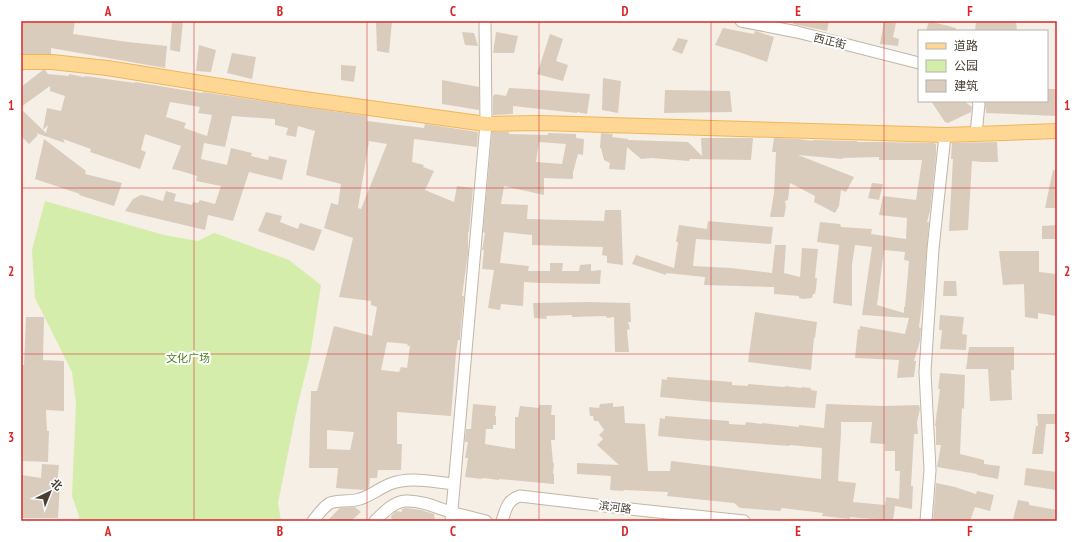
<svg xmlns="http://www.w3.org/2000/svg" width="1078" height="542" font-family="'PT Sans Narrow','Noto Sans SC',sans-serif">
<rect width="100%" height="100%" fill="#f5efe6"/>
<!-- green -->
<path fill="#d5edaa" d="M 45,201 L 164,235 L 198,241 L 214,233 L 289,260 L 321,285 L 310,355 L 297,408 L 278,503 L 281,521 L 79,521 L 79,516 L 72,496 L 76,403 L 72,372 L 35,298 L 32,250 Z"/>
<!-- building -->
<path fill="#daccbd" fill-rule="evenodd" d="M 21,21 L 75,21 L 73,34 L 128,42 L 167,46 L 165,68 L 51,48 L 51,54 L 21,54 Z
M 172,21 L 183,21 L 180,52 L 170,50 Z
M 376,21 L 392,21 L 389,53 L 377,51 Z
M 793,21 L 829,21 L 827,31 L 793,24 Z
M 884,21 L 896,23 L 893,37 L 899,39 L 898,46 L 880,44 Z
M 929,21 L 956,28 L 955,31 L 926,31 Z
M 976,21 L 1016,21 L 1017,31 L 975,31 Z
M 723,28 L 754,34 L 755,31 L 774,37 L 767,62 L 742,53 L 715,45 Z
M 462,32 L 474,33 L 478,46 L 465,45 Z
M 496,32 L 518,36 L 514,53 L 493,53 Z
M 550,34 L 563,39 L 556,61 L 568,65 L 563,81 L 537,74 Z
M 678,38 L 688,40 L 682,54 L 672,50 Z
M 199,45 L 216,50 L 211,72 L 196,71 Z
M 232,53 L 256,57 L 252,79 L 227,73 Z
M 341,65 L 356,66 L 354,82 L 341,80 Z
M 43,70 L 45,70 L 48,74 L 69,76 L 69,74 L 84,77 L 85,76 L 135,83 L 135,82 L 202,93 L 203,92 L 289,105 L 367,116 L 367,121 L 424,128 L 425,124 L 478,132 L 477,147 L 414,139 L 412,162 L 424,165 L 423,167 L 434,171 L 425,190 L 454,202 L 457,186 L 473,188 L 469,232 L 468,232 L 468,253 L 462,296 L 464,296 L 460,337 L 460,340 L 458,340 L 456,353 L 451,416 L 397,412 L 397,444 L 402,444 L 401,470 L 378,470 L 377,478 L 370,478 L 369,487 L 365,490 L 336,488 L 338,468 L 309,468 L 311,391 L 317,391 L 334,326 L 372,336 L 377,307 L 371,305 L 371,301 L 339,297 L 353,238 L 324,228 L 331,203 L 338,205 L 341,184 L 306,175 L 313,139 L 315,131 L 298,126 L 296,137 L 286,135 L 288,128 L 275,125 L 275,119 L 232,116 L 225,147 L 204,143 L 201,159 L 227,165 L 231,148 L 252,153 L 251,156 L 268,160 L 269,156 L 287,160 L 282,180 L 249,172 L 233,221 L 208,215 L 205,230 L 125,211 L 133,199 L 141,195 L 146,196 L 163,201 L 166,191 L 176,194 L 174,201 L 192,205 L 193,202 L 198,203 L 200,200 L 215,204 L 221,186 L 196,181 L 197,176 L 181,171 L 172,169 L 181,146 L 145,134 L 141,150 L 146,152 L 140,169 L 90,152 L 91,149 L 63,139 L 65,143 L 36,133 L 38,135 L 29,144 L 21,136 L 21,109 L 46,133 L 48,125 L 43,130 L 47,108 L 61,111 L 65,96 L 50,91 L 50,86 L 21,107 L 21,87 ZM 170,102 L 200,107 L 198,113 L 212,115 L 207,136 L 184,128 L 186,123 L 166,117 ZM 369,141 L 387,144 L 361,209 L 358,208 ZM 387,342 L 408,344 L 407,346 L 410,346 L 407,368 L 401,367 L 399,372 L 381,370 ZM 327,430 L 354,432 L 350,450 L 327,449 Z
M 603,78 L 621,81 L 618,113 L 602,110 Z
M 442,80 L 479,87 L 479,110 L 442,104 Z
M 509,88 L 529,89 L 590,94 L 587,114 L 577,112 L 577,113 L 513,106 L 513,114 L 493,115 L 493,96 L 495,94 L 506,96 Z
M 1047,89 L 1056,89 L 1057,116 L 986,113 L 985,101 L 1047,101 Z
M 665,90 L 730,91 L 732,112 L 664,113 Z
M 931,101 L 964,101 L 972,107 L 971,112 L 948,123 L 945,122 Z
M 492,132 L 509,132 L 509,134 L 548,135 L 548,133 L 576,134 L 576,138 L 584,139 L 583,155 L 578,154 L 573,172 L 573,179 L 544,178 L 544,195 L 504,186 L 501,204 L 528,205 L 527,219 L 604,221 L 605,210 L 621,210 L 623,265 L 607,263 L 607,256 L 602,255 L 603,247 L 532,245 L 532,235 L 504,232 L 500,263 L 529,266 L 528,271 L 550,271 L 550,263 L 563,263 L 562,271 L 579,271 L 580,265 L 591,264 L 591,271 L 601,270 L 600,284 L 541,283 L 524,282 L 523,306 L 501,304 L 500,310 L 488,308 L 494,270 L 482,269 L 484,250 L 482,250 L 485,233 L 483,232 ZM 539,142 L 566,144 L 562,164 L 536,162 Z
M 601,133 L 613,134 L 612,137 L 628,139 L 628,140 L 688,142 L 702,156 L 701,138 L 753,138 L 751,160 L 690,159 L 689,161 L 651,158 L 641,159 L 627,147 L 625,170 L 609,169 L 610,163 L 604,160 L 601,148 L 600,148 Z
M 774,138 L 798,139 L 813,141 L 813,140 L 857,141 L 857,142 L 880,142 L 934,143 L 936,144 L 936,156 L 930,211 L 927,222 L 929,222 L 923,297 L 919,327 L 921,328 L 920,341 L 914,361 L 916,361 L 914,377 L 897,378 L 899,360 L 855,358 L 858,329 L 860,330 L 860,326 L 905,334 L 909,318 L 862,315 L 872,247 L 855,245 L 852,264 L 852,306 L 833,303 L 839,245 L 817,242 L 820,222 L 840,224 L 841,227 L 872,229 L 871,234 L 906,239 L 907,218 L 879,215 L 883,196 L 916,200 L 922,160 L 879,160 L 879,157 L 843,158 L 843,159 L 798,155 L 854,177 L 846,192 L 841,190 L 839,206 L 835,213 L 814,202 L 815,196 L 790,183 L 788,200 L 785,201 L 786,207 L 784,217 L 770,217 L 774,193 L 776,152 L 772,152 ZM 884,250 L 905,252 L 904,260 L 909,261 L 905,307 L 904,307 L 904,313 L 877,305 Z
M 44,139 L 86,171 L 85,174 L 122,183 L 114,206 L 79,195 L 80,194 L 35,179 Z
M 997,142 L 998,162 L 981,162 L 972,161 L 968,230 L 949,231 L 953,159 L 951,159 L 952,143 Z
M 1053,170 L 1057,171 L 1057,208 L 1045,208 Z
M 872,183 L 883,184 L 879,200 L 868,198 Z
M 266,212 L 282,216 L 280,222 L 298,229 L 300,223 L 322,230 L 314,251 L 258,231 Z
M 708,221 L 773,227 L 771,244 L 696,239 L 693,266 L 731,268 L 772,273 L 775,245 L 786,245 L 784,273 L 800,277 L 802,248 L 818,249 L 815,278 L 817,278 L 816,289 L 815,294 L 813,294 L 812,298 L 803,299 L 799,298 L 799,296 L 774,294 L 774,287 L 704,285 L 705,277 L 666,273 L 666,275 L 632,264 L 636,255 L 674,268 L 678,242 L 676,242 L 679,225 L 707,229 Z
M 1057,225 L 1057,239 L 1042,239 L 1042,226 Z
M 999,251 L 1039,251 L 1039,272 L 1057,274 L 1057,316 L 1038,313 L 1038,319 L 1025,317 L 1024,284 L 1003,285 Z
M 944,281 L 956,281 L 957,296 L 943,296 Z
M 589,302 L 630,303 L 631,322 L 628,322 L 630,329 L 627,330 L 629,352 L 615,352 L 614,317 L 607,318 L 606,316 L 572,317 L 572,315 L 546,316 L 547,319 L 534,318 L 533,303 Z
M 755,312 L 817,322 L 815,338 L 814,338 L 811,370 L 748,362 Z
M 940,315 L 964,317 L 962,334 L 967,335 L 966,350 L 940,349 L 942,330 L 939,330 Z
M 26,317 L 44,317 L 43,360 L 64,361 L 64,411 L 46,410 L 47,431 L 49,431 L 48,462 L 22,461 L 21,460 L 21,365 L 24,365 Z
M 969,347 L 1014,347 L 1014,370 L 1011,370 L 1012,400 L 990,401 L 988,369 L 966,369 Z
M 940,373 L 965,375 L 964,409 L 962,408 L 960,454 L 984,460 L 984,464 L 1000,466 L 998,479 L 977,475 L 977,474 L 937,467 L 941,445 L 936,445 L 936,426 L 935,426 L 940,389 L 938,389 Z
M 667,377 L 732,382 L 732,385 L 748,386 L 748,384 L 785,387 L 785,386 L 801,388 L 802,387 L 811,388 L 811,390 L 817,391 L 815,408 L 712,402 L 660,397 L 662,379 L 667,380 Z
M 613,403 L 613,407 L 624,406 L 625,423 L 645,424 L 648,471 L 670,471 L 671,461 L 821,479 L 822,448 L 790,445 L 790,446 L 710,440 L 710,441 L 658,436 L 660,418 L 665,419 L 665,416 L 729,421 L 729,424 L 745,425 L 746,422 L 762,424 L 762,423 L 799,427 L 799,425 L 824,428 L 826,404 L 884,406 L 919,405 L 920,409 L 917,422 L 918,434 L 914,434 L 911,486 L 913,486 L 912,509 L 895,506 L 893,521 L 850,517 L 850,519 L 822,516 L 823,513 L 782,508 L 780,511 L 740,508 L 734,503 L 667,496 L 668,492 L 624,490 L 623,491 L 610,490 L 611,476 L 577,474 L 577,463 L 619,465 L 597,445 L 603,439 L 599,435 L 604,430 L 598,421 L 594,421 L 593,416 L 590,416 L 589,407 L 599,408 L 600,404 ZM 841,422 L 872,422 L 870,443 L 885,444 L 885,451 L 895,451 L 895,471 L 900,471 L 899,499 L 886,497 L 885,505 L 853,502 L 856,483 L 838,481 L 841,433 Z
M 473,404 L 496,406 L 495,416 L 496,416 L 496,425 L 493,425 L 493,429 L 486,429 L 485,444 L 515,449 L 515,417 L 518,417 L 520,406 L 539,408 L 539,405 L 552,405 L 551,415 L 555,415 L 555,440 L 551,440 L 553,463 L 554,463 L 553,474 L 554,474 L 554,484 L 499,479 L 499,480 L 483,478 L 482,479 L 465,477 L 468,458 L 465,458 L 468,442 L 465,442 L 466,429 L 471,429 Z
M 1037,414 L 1057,414 L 1057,424 L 1046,424 L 1043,454 L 1032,454 L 1036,426 L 1038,426 Z
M 42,464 L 59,465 L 57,484 L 60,484 L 58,518 L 21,518 L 22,475 L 41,478 Z
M 1026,468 L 1057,472 L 1056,490 L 1024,485 Z
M 936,483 L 955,487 L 976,494 L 977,491 L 994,495 L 990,511 L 975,507 L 970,521 L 933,521 Z
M 1018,500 L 1029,502 L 1029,505 L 1057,510 L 1057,521 L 1018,521 L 1013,519 Z
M 355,507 L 361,512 L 351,521 L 327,521 L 340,508 Z
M 406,508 L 421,510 L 434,514 L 435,521 L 392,521 L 391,516 L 396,511 L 402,512 L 402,509 Z"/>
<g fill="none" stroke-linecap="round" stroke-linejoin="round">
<defs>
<path id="minor" d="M 741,21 L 797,32 L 919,63
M 976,134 L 979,104 L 978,101
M 313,521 C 318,515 323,507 330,503 C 336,500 352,502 360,499 C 370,496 380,488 390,484 C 410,476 433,482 454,484
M 375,521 C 383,513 393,502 405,501 C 420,500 436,507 450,512 C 462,515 474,518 486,521
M 451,521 L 486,124 L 485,21
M 502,521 C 506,509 507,500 520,496 L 639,510 L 744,521
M 926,521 L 930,470 L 925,372 L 933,249 L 945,135"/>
<path id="major" d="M 21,62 L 52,62 L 107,68 L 290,97 L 486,124 L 541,123 L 945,135 L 1057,131"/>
</defs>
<!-- minor casing -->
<use href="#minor" stroke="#c1b6a7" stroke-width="13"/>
<!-- major casing -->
<use href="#major" stroke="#f0b559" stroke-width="16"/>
<!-- minor -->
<use href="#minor" stroke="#fff" stroke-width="11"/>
<!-- major -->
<use href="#major" stroke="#ffd794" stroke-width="14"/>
</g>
<!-- grid -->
<path fill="none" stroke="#d62828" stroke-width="1" stroke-opacity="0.55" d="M 194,21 L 194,521M 367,21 L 367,521M 539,21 L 539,521M 711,21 L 711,521M 884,21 L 884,521M 21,188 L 1057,188M 21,354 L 1057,354"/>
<g text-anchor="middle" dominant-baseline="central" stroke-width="4" stroke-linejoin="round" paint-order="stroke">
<!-- street labels -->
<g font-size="11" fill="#483f34" stroke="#fff">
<text transform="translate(830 41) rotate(14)">西正街</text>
<text transform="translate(615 507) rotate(7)">滨河路</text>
</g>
<!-- park labels -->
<g font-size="11" fill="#4e8021" stroke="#fff">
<text x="188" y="358">文化广场</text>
</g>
</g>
<!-- border -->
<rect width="1078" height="542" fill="none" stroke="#ffffff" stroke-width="44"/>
<!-- legend -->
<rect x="918" y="30" width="130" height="72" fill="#ffffff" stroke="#b6b2ae"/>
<rect x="926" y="43" width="20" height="6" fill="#ffd794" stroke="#b6b2ae"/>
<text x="954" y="50" font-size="12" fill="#483f34">道路</text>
<rect x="926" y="60" width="20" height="12" fill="#d5edaa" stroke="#b6b2ae"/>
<text x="954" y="70" font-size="12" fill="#483f34">公园</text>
<rect x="926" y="80" width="20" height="12" fill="#daccbd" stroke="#b6b2ae"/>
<text x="954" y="90" font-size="12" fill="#483f34">建筑</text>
<!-- north arrow -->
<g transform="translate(50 492) rotate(43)" stroke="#ffffff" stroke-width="3" paint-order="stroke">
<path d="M0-3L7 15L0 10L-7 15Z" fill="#483f34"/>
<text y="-6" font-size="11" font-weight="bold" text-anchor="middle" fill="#483f34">北</text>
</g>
<rect x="22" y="22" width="1034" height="498" fill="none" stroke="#d62828" stroke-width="1.5"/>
<g font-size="13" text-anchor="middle" font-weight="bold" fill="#d62828">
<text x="108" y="16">A</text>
<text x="280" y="16">B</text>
<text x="453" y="16">C</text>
<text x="625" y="16">D</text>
<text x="798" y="16">E</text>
<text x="970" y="16">F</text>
<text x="11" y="110">1</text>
<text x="1067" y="110">1</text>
<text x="11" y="276">2</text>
<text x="1067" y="276">2</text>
<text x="11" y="442">3</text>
<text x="1067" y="442">3</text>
<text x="108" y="536">A</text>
<text x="280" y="536">B</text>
<text x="453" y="536">C</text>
<text x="625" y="536">D</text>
<text x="798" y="536">E</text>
<text x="970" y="536">F</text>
</g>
</svg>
